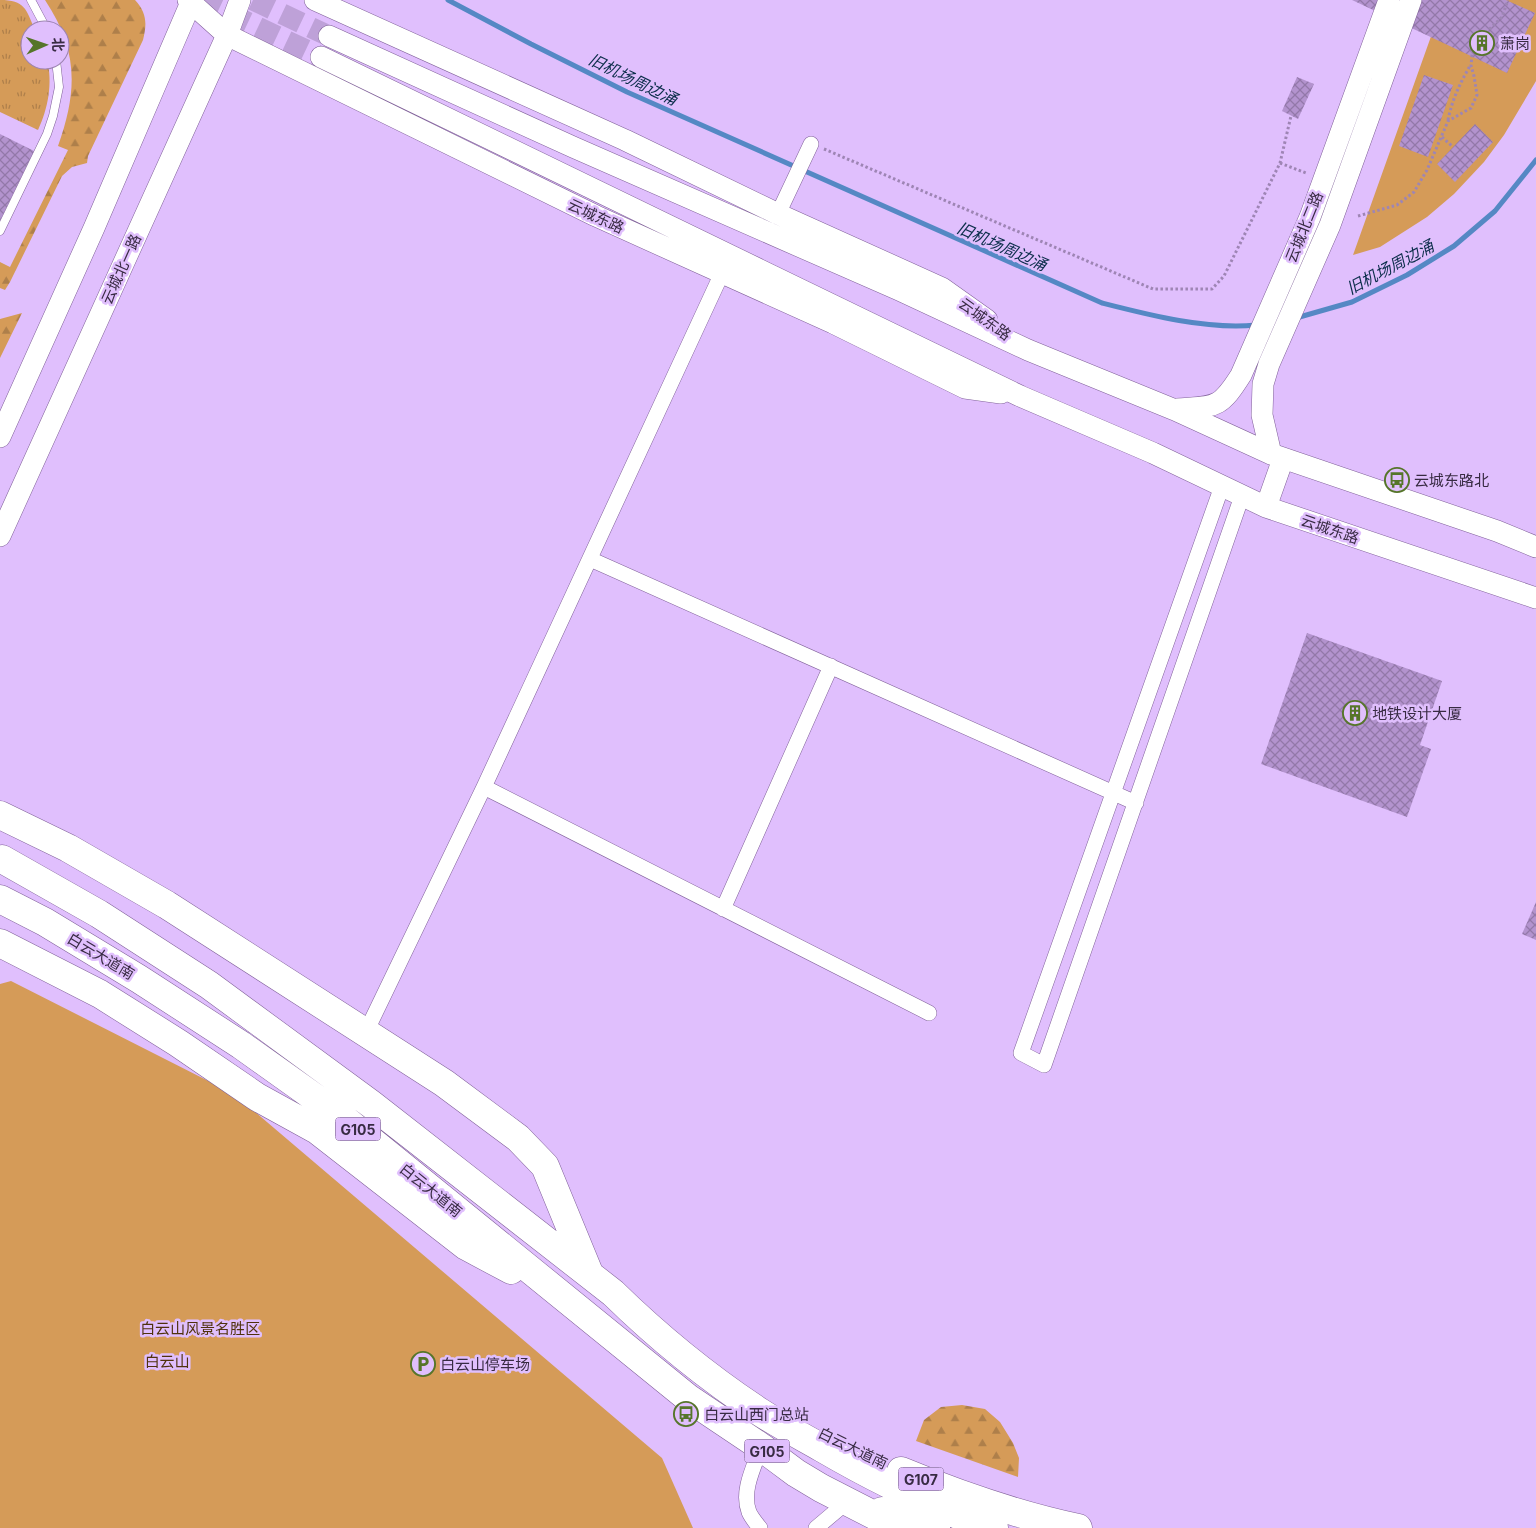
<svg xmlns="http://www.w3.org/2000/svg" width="1536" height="1528" font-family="Inter,'Noto Sans SC',sans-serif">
<defs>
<pattern id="grass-tufts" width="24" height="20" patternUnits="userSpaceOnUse" patternTransform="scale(1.25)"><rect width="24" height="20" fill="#d59b58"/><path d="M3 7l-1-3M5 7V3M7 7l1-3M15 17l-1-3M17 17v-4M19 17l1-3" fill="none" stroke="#ae7f4a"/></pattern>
<pattern id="forest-firs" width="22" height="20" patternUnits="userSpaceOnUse" patternTransform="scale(1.25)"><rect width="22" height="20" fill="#d59b58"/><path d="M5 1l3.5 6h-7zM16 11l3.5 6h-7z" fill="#ae7f4a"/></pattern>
<pattern id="building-cross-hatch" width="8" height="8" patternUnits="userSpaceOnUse" patternTransform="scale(1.25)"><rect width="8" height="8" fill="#b393ce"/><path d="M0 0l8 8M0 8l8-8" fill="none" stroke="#9378a9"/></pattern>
</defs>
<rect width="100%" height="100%" fill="#e0bffd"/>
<!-- grass -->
<path fill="url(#grass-tufts)" d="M 0,0 C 25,0 26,9 35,30 L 30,30 L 30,60 L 47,60 C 53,83 48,109 38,130 L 0,112 Z"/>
<!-- forest -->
<path fill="url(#forest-firs)" d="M 45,0 L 135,0 C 147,13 147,24 143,40 L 88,156 L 87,163 L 72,167 L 62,176 L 10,282 L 5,290 L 0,288 L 0,262 L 10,267 L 68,150 L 58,146 C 78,90 78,50 45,0 Z
M 22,313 L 0,358 L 0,319 Z
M 962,1405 L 985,1409 L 1000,1422 L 1013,1443 L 1019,1458 L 1018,1477 L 916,1441 L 924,1420 L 941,1407 Z"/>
<!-- park -->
<path fill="#d59b58" d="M 1444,0 L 1536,0 L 1536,81 L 1504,135 L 1484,162 L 1454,194 L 1427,217 L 1380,247 L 1353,255 Z
M 11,981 L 234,1094 L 662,1458 L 693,1528 L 0,1528 L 0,984 Z"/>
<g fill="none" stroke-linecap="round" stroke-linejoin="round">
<!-- stream -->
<path stroke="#5588c4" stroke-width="5" d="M 448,0 L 531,44 L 627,92 L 1102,303 C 1149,315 1207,330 1256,325
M 1296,318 L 1352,302 L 1407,275 L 1454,246 L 1495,211 L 1536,160"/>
</g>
<!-- building -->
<path fill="url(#building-cross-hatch)" d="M 1352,0 L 1506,0 L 1535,13 L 1507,73 Z
M 1424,75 L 1453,85 L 1428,157 L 1399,146 Z
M 1297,77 L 1314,84 L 1298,119 L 1282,111 Z
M 1475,124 L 1493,142 L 1455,182 L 1437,164 Z
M 0,134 L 34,151 L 0,221 Z
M 1307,633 L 1442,681 L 1420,745 L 1431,749 L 1407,817 L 1261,764 Z
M 1536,902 L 1536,940 L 1522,934 Z"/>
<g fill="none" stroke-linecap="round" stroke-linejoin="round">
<!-- secondary-tunnel -->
<path stroke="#bea1d8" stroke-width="21" stroke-dasharray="21 11" stroke-linecap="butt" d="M 200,0 L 321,57
M 253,0 L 329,36"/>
<defs>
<path id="lane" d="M 31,0 L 47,30
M 0,231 L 47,134 L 53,116 L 59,87 L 56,60"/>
<path id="street" d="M 778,214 L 811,144
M 1222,486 L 1021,1053 L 1044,1065 L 1242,496
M 590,559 L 1136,803
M 484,787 L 929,1013
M 723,909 L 831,666
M 366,1032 L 484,787 L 722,273
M 760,1528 C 756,1523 751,1517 749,1512 C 741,1491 754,1467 761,1447
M 816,1528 L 848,1501"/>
<path id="secondary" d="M 188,0 L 227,35 L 596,216 L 833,323 L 965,388 L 1001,393
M 315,0 L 625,140 L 778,214 L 942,288 L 987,320
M 329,36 L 573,147 L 899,290 L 1028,350 L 1175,410 L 1271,454 L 1497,531 L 1536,547
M 321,57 L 1020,396 L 1153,453 L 1266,507 L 1536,598
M 1177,409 C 1215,406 1219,410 1241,375 L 1310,217 L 1389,0
M 0,437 L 94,228 L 192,0
M 1271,454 L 1262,415 L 1263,384 L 1269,364 L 1330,225 L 1411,0
M 1266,507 L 1283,459
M 0,536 L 227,35 L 240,0"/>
<path id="highway" d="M 0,815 L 68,848 L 167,905 L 444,1083 L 518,1138 L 545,1166 L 589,1273
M 2,859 L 99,914 L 209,985 L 371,1104 L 613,1293 C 658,1337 707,1377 760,1412 C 780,1425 801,1436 822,1448 C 877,1480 933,1508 994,1528
M 0,899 L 45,922 L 139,979 L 241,1045 L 342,1117 L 688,1398 L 761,1447 L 796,1473 L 821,1488 L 899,1528
M 0,943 L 100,994 L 178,1043 L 257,1097 L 317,1130 L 466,1246 L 511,1270
M 901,1471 C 959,1495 1017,1515 1078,1528
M 882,1511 L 936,1528"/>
</defs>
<!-- lane casing -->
<use href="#lane" stroke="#81629a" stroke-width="9"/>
<!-- street casing -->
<use href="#street" stroke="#81629a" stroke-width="16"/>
<!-- secondary casing -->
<use href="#secondary" stroke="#81629a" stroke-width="22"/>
<!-- highway casing -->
<use href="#highway" stroke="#81629a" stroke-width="29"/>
<!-- path -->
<path stroke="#9e85b4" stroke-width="3" stroke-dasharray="2.5 2.5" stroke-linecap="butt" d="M 1448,120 C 1452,100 1460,83 1470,66
M 1442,137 L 1453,147
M 824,149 L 1153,289 L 1212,289 L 1224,276 L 1280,163 L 1291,116
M 1280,163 L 1306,173
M 1358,216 L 1397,205 L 1414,192 L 1427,170 L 1448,121 L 1471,108 L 1477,95 L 1474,76 L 1471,66 L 1473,45 L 1502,17 L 1508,0"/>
<!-- lane -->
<use href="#lane" stroke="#fff" stroke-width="8"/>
<!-- street -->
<use href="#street" stroke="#fff" stroke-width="15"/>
<!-- secondary -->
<use href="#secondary" stroke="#fff" stroke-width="21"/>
<!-- highway -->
<use href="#highway" stroke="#fff" stroke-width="28"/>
</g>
<!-- icons -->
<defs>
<symbol id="building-ring" viewBox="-11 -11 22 22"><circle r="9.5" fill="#e0bffd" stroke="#56752a" stroke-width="1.5"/><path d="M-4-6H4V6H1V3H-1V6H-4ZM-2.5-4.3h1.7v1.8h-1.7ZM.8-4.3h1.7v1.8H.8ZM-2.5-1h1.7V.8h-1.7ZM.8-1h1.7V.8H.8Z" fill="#56752a"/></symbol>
<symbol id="bus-ring" viewBox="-11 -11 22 22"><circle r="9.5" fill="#e0bffd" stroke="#56752a" stroke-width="1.5"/><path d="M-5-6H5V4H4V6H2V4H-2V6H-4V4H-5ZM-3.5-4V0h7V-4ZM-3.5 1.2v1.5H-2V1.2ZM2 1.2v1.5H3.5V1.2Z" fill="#56752a"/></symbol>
<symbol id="parking-ring" viewBox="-11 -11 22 22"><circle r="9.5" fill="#e0bffd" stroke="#56752a" stroke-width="1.5"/><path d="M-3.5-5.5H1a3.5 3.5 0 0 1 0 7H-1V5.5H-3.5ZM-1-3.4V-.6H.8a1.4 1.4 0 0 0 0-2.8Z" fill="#56752a"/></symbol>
</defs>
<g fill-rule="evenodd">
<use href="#building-ring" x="1468" y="29" width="28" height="28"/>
<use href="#bus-ring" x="1383" y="466" width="28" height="28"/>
<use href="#building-ring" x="1341" y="699" width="28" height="28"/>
<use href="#parking-ring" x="409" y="1350" width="28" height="28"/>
<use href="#bus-ring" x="672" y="1400" width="28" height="28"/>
</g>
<g text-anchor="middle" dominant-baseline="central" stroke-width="5" stroke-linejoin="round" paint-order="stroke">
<!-- shield labels -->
<g fill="#e0bffd" stroke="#6a577b" stroke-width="1">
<rect x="335.5" y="1117.5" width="45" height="23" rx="4"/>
<rect x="744.5" y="1439.5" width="45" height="23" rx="4"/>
<rect x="898.5" y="1467.5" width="45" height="23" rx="4"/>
</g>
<g font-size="14" font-weight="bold" fill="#382b43">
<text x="358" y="1129">G105</text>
<text x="767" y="1451">G105</text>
<text x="921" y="1479">G107</text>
</g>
<!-- poi labels -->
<g font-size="15" fill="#382b43" stroke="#e0bffd" text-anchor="start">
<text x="1500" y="43">萧岗</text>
<text x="1414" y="480">云城东路北</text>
<text x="1372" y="713">地铁设计大厦</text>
<text x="440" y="1364">白云山停车场</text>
<text x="704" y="1414">白云山西门总站</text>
</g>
<!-- street labels -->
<g font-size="15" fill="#382b43" stroke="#e0bffd">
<text transform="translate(596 216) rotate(25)">云城东路</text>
<text transform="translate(1304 227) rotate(-68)">云城北二路</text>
<text transform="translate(121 269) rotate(-66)">云城北一路</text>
<text transform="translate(985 319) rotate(36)">云城东路</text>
<text transform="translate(1330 529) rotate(19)">云城东路</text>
<text transform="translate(101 956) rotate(31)">白云大道南</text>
<text transform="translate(431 1190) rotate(39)">白云大道南</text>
<text transform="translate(853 1448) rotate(26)">白云大道南</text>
</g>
<!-- park labels -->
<g font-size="15" fill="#4f320c" stroke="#e0bffd">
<text x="200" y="1328">白云山风景名胜区</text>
<text x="167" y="1361">白云山</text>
</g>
<!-- water labels -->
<g font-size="16" font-style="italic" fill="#0b2d4a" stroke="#e0bffd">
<text transform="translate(633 79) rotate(26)">旧机场周边涌</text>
<text transform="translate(1002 246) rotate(24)">旧机场周边涌</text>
<text transform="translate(1390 267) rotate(-28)">旧机场周边涌</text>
</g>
</g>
<!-- north arrow -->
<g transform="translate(45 45) rotate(88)"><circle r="24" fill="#e0bffd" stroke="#9d84b3"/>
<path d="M0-4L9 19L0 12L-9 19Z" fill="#56752a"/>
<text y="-8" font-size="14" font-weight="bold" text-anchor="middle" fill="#382b43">北</text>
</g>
</svg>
